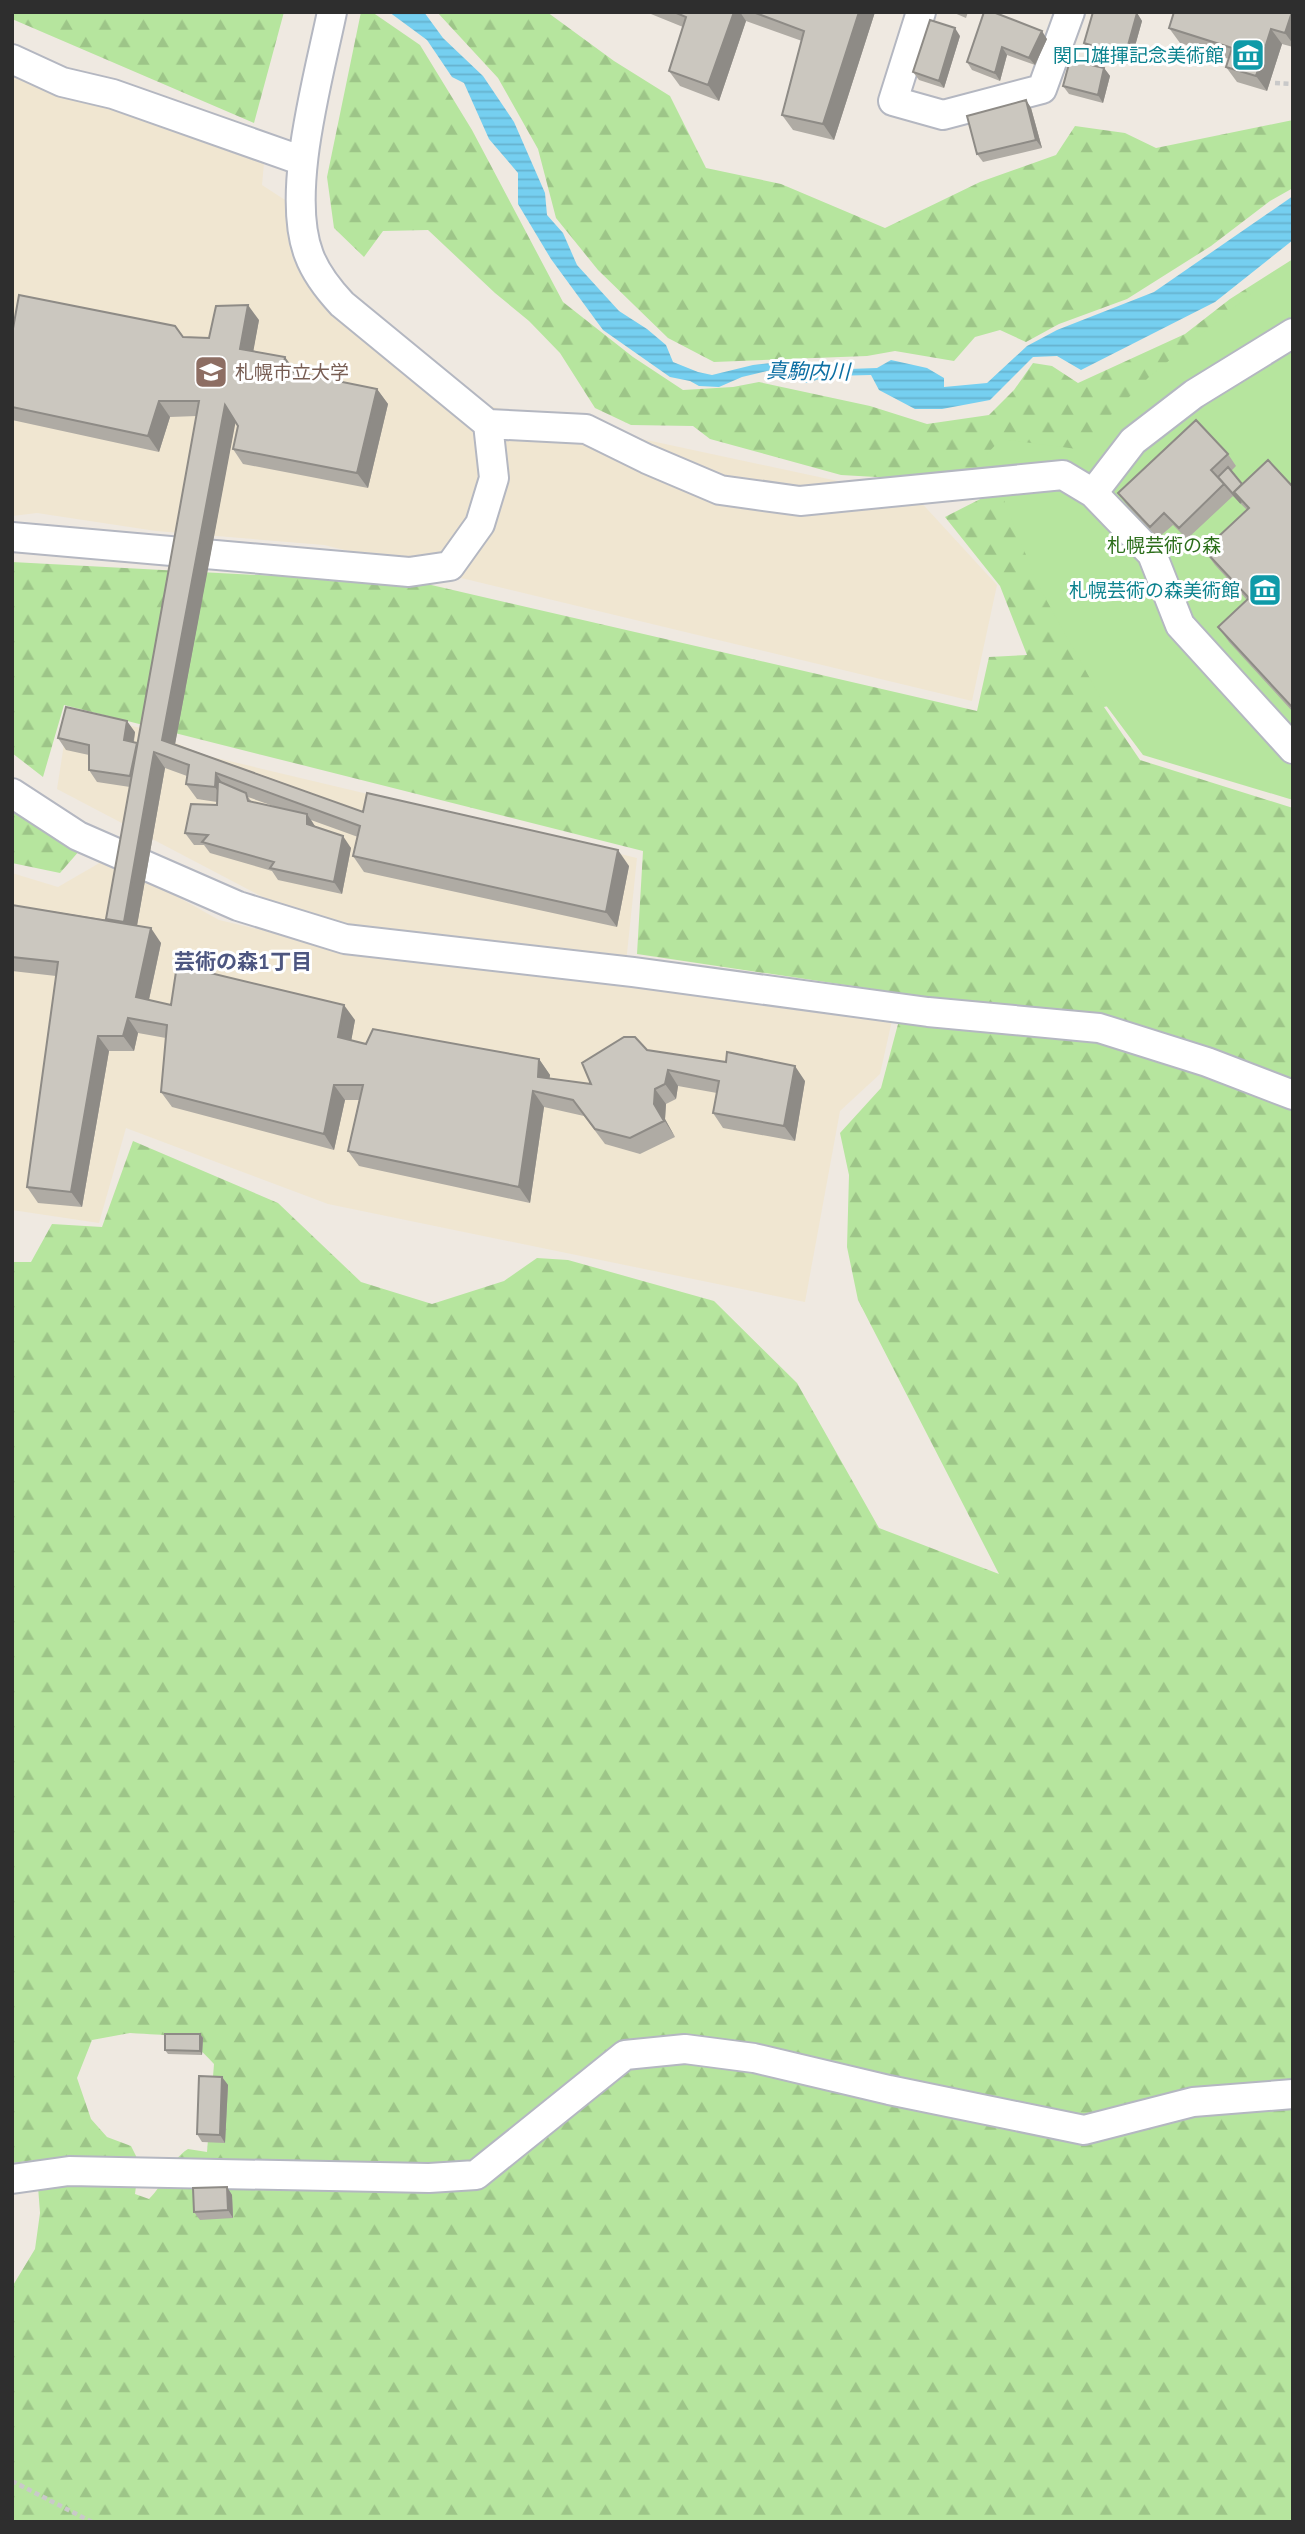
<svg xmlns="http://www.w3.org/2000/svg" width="1305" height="2534" font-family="'PT Sans','Noto Sans JP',sans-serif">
<defs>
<pattern id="forest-firs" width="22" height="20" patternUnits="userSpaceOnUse" patternTransform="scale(1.75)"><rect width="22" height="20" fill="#b6e59e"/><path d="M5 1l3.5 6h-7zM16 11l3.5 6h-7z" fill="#9dc588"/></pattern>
<pattern id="water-rules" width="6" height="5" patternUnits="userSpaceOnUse" patternTransform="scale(1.75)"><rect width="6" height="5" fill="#75cff0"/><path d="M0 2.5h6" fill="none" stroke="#66b2ce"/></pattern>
</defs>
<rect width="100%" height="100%" fill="#efe9e1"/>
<!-- education -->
<path fill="#f0e6d1" d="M 12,63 L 230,147 L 264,163 L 262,185 L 285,200 L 293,259 L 377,348 L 442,396 L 917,498 L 997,585 L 972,701 L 324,545 L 156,531 L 37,513 L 12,516 Z
M 69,712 L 141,728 L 204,755 L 637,858 L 626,963 L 392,938 L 297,915 L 57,789 Z
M 108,858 L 219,920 L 386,959 L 893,1016 L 880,1074 L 840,1111 L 805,1302 L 328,1204 L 126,1128 L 99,1223 L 12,1210 L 12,873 L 58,887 Z"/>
<!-- forest -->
<path fill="url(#forest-firs)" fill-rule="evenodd" d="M 12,12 L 284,12 L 254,123 L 12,19 Z
M 361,12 L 372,12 L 420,45 L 472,130 L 563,302 L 633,357 L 683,390 L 733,387 L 759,382 L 870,406 L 927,424 L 989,415 L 1014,390 L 1033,363 L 1052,366 L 1078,383 L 1185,334 L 1230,299 L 1293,259 L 1086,467 L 1001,471 L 929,480 L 841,475 L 710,439 L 693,426 L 631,425 L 595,408 L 560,353 L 529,321 L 495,293 L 428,230 L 383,231 L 364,257 L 334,228 L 327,177 Z
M 437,12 L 547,12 L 614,61 L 670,96 L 706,168 L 781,184 L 885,228 L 980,182 L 1056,155 L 1075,126 L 1125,133 L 1156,148 L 1293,120 L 1293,188 L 1270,201 L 1211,246 L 1127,299 L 1059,324 L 1026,342 L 1000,330 L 975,337 L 954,361 L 895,351 L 867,356 L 714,362 L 668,338 L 598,270 L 556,218 L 538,149 L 498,78 Z
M 996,491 L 1010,492 L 1138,699 L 1104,707 L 1140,760 L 1293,808 L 1293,2522 L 12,2522 L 12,2287 L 35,2249 L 40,2213 L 36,2160 L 12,2163 L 12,1262 L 31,1262 L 52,1224 L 102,1227 L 133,1141 L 278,1203 L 361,1282 L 432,1304 L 504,1281 L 537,1258 L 568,1260 L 714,1301 L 797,1383 L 879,1528 L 999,1574 L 858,1300 L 847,1247 L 849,1175 L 840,1133 L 881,1088 L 906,994 L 637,954 L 643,851 L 64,705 L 43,777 L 12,753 L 12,562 L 427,584 L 977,711 L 989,657 L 1027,655 L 1000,586 L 945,517 ZM 130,2033 C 170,2036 185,2031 214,2064 L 207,2152 L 188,2149 C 169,2161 165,2184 149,2199 L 135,2194 L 139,2162 L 131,2146 L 107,2137 L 91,2119 L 77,2078 L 92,2040 Z
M 12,807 L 80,850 L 60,873 L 12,863 Z"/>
<!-- park -->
<path fill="#b6e59e" d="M 1293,259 L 1293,800 L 1143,755 L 1102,700 L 1038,585 L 986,455 L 1001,439 L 1077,449 L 1149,377 Z"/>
<!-- water -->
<path fill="url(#water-rules)" d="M 389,12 L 424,12 L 443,38 L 483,76 L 514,122 L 545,193 L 547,215 L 563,233 L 577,265 L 619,311 L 647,329 L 666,345 L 673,362 L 698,372 L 712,375 L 753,365 L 780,362 L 821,370 L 877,368 L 891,360 L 927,368 L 944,378 L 944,387 L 987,383 L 1027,346 L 1057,330 L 1154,292 L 1293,196 L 1293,240 L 1215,302 L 1081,370 L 1057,356 L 1033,357 L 990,400 L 942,409 L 915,409 L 879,390 L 871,375 L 830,376 L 806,383 L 775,369 L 742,377 L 719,387 L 699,386 L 690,381 L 670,377 L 603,330 L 551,259 L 518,204 L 518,173 L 489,139 L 464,83 L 452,77 L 427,40 Z"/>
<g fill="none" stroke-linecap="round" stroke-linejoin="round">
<defs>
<path id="minor" d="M 921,12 L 893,101 L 943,115 L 1042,89 L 1070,12
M 12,59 L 62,82 L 113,94 L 303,161
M 488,424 L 586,429 L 647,459 L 720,490 L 800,501 L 1063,475 L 1093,493 L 1152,554 L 1180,625 L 1293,749
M 1093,493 L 1133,441 L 1194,394 L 1293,333
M 12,537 L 409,572 L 450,566 L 480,524 L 494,478 L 488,424 L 342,304 C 328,289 316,274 309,255 C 285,194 319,76 332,12
M 12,793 L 78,836 L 238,906 L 345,939 L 633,972 L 928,1012 L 1099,1028 L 1207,1062 L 1293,1095
M 12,2179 L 69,2171 L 429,2178 L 476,2175 L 625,2055 L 685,2049 L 754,2058 L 889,2090 L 1084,2130 L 1193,2102 L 1293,2094"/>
</defs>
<!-- minor casing -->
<use href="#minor" stroke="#b4b7c1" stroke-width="32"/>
<!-- path -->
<path stroke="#c9c9c9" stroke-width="4.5" stroke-dasharray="5 3.5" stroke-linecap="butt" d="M 1275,83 L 1293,84
M 12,2481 L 92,2522"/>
<!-- minor -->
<use href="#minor" stroke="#fff" stroke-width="28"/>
</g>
<!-- wall -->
<path fill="#afaba4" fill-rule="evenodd" d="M 646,12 L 875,12 L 834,140 L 793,130 L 782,115 L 802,41 L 746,21 L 719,101 L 680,86 L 669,71 L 683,27 Z
M 952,12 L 968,12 L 966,18 Z
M 984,12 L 1047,39 L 1035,65 L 1007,55 L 1000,81 L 972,70 L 967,62 Z
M 1293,12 L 1293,47 L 1282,44 L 1267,91 L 1237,82 L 1226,67 L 1229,59 L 1180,43 L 1169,28 Z
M 1137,13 L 1142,21 L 1130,64 L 1089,51 L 1084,43 Z
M 960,36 L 944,88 L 919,80 L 913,72 Z
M 1104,68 L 1110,76 L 1103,103 L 1069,94 L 1063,86 Z
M 1026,100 L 1031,108 L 1042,148 L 983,162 L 977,154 Z
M 259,320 L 253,351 L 296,372 L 377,389 L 388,404 L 368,488 L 243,464 L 233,449 L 238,426 L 235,422 L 175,744 L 363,812 L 629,866 L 617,927 L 364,872 L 353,856 L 358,837 L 311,820 L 315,827 L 351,848 L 342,894 L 278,880 L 272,871 L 210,853 L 204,845 L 194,845 L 185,833 L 217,805 L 217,802 L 197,799 L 186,784 L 187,776 L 165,768 L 137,925 L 161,943 L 149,1000 L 171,1005 L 355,1020 L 351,1041 L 366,1044 L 539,1059 L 550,1075 L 549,1078 L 591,1084 L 647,1050 L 805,1081 L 795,1141 L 723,1128 L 713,1113 L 717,1093 L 678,1086 L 676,1099 L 666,1104 L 665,1119 L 675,1137 L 640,1154 L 605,1144 L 584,1116 L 544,1107 L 530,1203 L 359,1166 L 348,1151 L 359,1100 L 345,1100 L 334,1150 L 172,1107 L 161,1092 L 166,1038 L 138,1033 L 134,1051 L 109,1051 L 82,1207 L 38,1203 L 27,1187 L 56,976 L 12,971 L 12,905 L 108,920 L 106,919 L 130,787 L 97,782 L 89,770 L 89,755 L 66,750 L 58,738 L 135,732 L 134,742 L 138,745 L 197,416 L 170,417 L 159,452 L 12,420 L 12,407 L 183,337 L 209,338 ZM 248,797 L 279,808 L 252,802 Z
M 1228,454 L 1236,466 L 1231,471 L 1242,484 L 1293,487 L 1293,712 L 1229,642 L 1218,627 L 1247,600 L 1215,565 L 1204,550 L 1247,510 L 1231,494 L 1233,496 L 1187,539 L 1173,525 L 1158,538 L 1127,505 L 1118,493 Z
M 200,2034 L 203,2038 L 202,2055 L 168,2054 L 165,2050 Z
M 222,2077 L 228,2085 L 225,2143 L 202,2142 L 197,2134 Z
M 227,2187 L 232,2195 L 233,2218 L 200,2220 L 194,2212 Z"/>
<!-- shaded-wall -->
<path fill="#8e8b86" d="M 734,12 L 740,12 L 746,21 L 719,101 L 708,85 Z
M 859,12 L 875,12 L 834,140 L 823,124 Z
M 1292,12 L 1293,12 L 1293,44 L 1285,33 Z
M 1137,13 L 1142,21 L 1130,64 L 1125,56 Z
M 955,28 L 960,36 L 944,88 L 939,81 Z
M 1271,29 L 1282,44 L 1267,91 L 1256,76 Z
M 1042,31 L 1047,39 L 1035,65 L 1029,58 Z
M 1002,47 L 1007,55 L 1000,81 L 995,73 Z
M 1104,68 L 1110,76 L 1103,103 L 1098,95 Z
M 1026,100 L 1031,108 L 1042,148 L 1036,140 Z
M 248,305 L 259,320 L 251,364 L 240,349 Z
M 285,357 L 296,372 L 283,370 Z
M 377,389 L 388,404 L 368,488 L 357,473 Z
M 159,401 L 170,417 L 159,452 L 148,436 Z
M 225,405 L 236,420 L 173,755 L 162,740 Z
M 127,721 L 135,732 L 132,751 L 124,740 Z
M 137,743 L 145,755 L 138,788 L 130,776 Z
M 154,752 L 165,768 L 135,937 L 124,922 Z
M 216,773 L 226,789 L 225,803 L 215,787 Z
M 307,814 L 315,826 L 315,836 L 307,824 Z
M 343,836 L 351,848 L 342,894 L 334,882 Z
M 618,850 L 629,866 L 617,927 L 606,912 Z
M 151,928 L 161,943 L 146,1013 L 136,997 Z
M 344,1005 L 355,1020 L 349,1053 L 338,1037 Z
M 128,1018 L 138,1033 L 134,1051 L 123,1036 Z
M 98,1036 L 109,1051 L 82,1207 L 71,1192 Z
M 539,1059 L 550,1075 L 548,1092 L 538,1077 Z
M 795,1066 L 805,1081 L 795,1141 L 784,1126 Z
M 668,1070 L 678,1086 L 676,1099 L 665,1084 Z
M 334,1085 L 345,1100 L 334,1150 L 324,1134 Z
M 655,1089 L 666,1104 L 665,1119 L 675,1137 L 654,1104 Z
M 533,1091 L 544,1107 L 530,1203 L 519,1187 Z
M 200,2034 L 203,2038 L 202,2055 L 200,2051 Z
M 222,2077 L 228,2085 L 225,2143 L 220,2135 Z
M 227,2187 L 232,2195 L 233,2218 L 228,2210 Z"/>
<!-- building -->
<path fill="#cbc7bf" stroke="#8e8b86" stroke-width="2" d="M 674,12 L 734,12 L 708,85 L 669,71 L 686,17 Z
M 753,12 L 859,12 L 823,124 L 782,115 L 804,31 Z
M 984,12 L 993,12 L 1042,31 L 1029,58 L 1002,47 L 995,73 L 967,62 Z
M 1093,12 L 1134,12 L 1137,13 L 1125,56 L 1084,43 Z
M 1174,12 L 1292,12 L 1285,33 L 1271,29 L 1256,76 L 1226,67 L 1232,48 L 1169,28 Z
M 930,20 L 955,28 L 939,81 L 913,72 Z
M 1070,60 L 1104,68 L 1098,95 L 1063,86 Z
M 1026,100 L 1036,140 L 977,154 L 967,116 Z
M 19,295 L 175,326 L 183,337 L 209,338 L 216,306 L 248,305 L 240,349 L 285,357 L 283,370 L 377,389 L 357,473 L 233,449 L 238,426 L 225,405 L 162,740 L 363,812 L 367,793 L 618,850 L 606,912 L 353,856 L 360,826 L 216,773 L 215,787 L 186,784 L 189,765 L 154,752 L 124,922 L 106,919 L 199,401 L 159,401 L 148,436 L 12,407 L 12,334 Z
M 1196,420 L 1228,454 L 1211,470 L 1224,484 L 1179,528 L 1164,513 L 1150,527 L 1118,493 Z
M 1268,460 L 1293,487 L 1293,708 L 1218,627 L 1249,598 L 1204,550 L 1249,508 L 1234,492 Z
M 1228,467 L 1242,484 L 1234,492 L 1241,503 L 1218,477 Z
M 66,707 L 127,721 L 124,740 L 137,743 L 130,776 L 89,770 L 89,745 L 58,738 Z
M 218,781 L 246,793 L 248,801 L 307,814 L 307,824 L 343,836 L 334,882 L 270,868 L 274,862 L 202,842 L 208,835 L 185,833 L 191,804 L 217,805 Z
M 12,905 L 151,928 L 136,997 L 171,1005 L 177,965 L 344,1005 L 338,1037 L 366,1044 L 373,1029 L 539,1059 L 538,1077 L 591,1084 L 582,1063 L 624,1037 L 635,1037 L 647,1050 L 726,1062 L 727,1052 L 795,1066 L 784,1126 L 713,1113 L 719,1081 L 668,1070 L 665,1084 L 655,1089 L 654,1104 L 664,1121 L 630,1138 L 595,1129 L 573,1100 L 533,1091 L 519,1187 L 348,1151 L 363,1085 L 334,1085 L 324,1134 L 161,1092 L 167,1025 L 128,1018 L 123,1036 L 98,1036 L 71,1192 L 27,1187 L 58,962 L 12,957 Z
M 165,2034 L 200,2034 L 200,2051 L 165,2050 Z
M 199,2076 L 222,2077 L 220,2135 L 197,2134 Z
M 227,2187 L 228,2210 L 194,2212 L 193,2188 Z"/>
<!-- icons -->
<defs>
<symbol id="museum-square" viewBox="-11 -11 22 22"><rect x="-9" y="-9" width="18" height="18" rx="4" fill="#0f9aa8" stroke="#fff"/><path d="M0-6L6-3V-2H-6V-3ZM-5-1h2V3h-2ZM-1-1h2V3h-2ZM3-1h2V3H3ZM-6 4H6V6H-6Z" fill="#fff"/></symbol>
<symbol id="university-square" viewBox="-11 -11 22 22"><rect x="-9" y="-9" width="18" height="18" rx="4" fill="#8d6e63" stroke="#fff"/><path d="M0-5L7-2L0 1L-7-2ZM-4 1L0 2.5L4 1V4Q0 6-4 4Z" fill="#fff"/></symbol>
</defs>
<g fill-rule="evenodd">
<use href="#museum-square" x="1229" y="36" width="38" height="38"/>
<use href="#university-square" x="192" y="353" width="38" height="38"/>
<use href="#museum-square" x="1246" y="571" width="38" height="38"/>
</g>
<g text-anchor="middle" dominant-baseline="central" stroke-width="6" stroke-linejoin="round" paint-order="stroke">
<!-- culture labels -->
<g font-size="19" fill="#0d838f" stroke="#fff" text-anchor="end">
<text x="1224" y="55">関口雄揮記念美術館</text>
<text x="1240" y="590">札幌芸術の森美術館</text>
</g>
<!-- education labels -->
<g font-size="19" fill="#785e54" stroke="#fff" text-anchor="start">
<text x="235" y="372">札幌市立大学</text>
</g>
<!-- park labels -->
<g font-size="19" fill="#2c6e1b" stroke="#fff">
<text x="1164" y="545">札幌芸術の森</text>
</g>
<!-- water labels -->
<g font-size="21" font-style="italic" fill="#0d6fa3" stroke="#fff">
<text transform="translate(808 371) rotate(1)">真駒内川</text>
</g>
<!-- neighbourhood labels -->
<g font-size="21" font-weight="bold" fill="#4d5680" stroke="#fff">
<text x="243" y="961">芸術の森1丁目</text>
</g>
</g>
<!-- border -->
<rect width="1305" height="2534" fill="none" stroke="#2e2e2e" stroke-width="28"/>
</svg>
